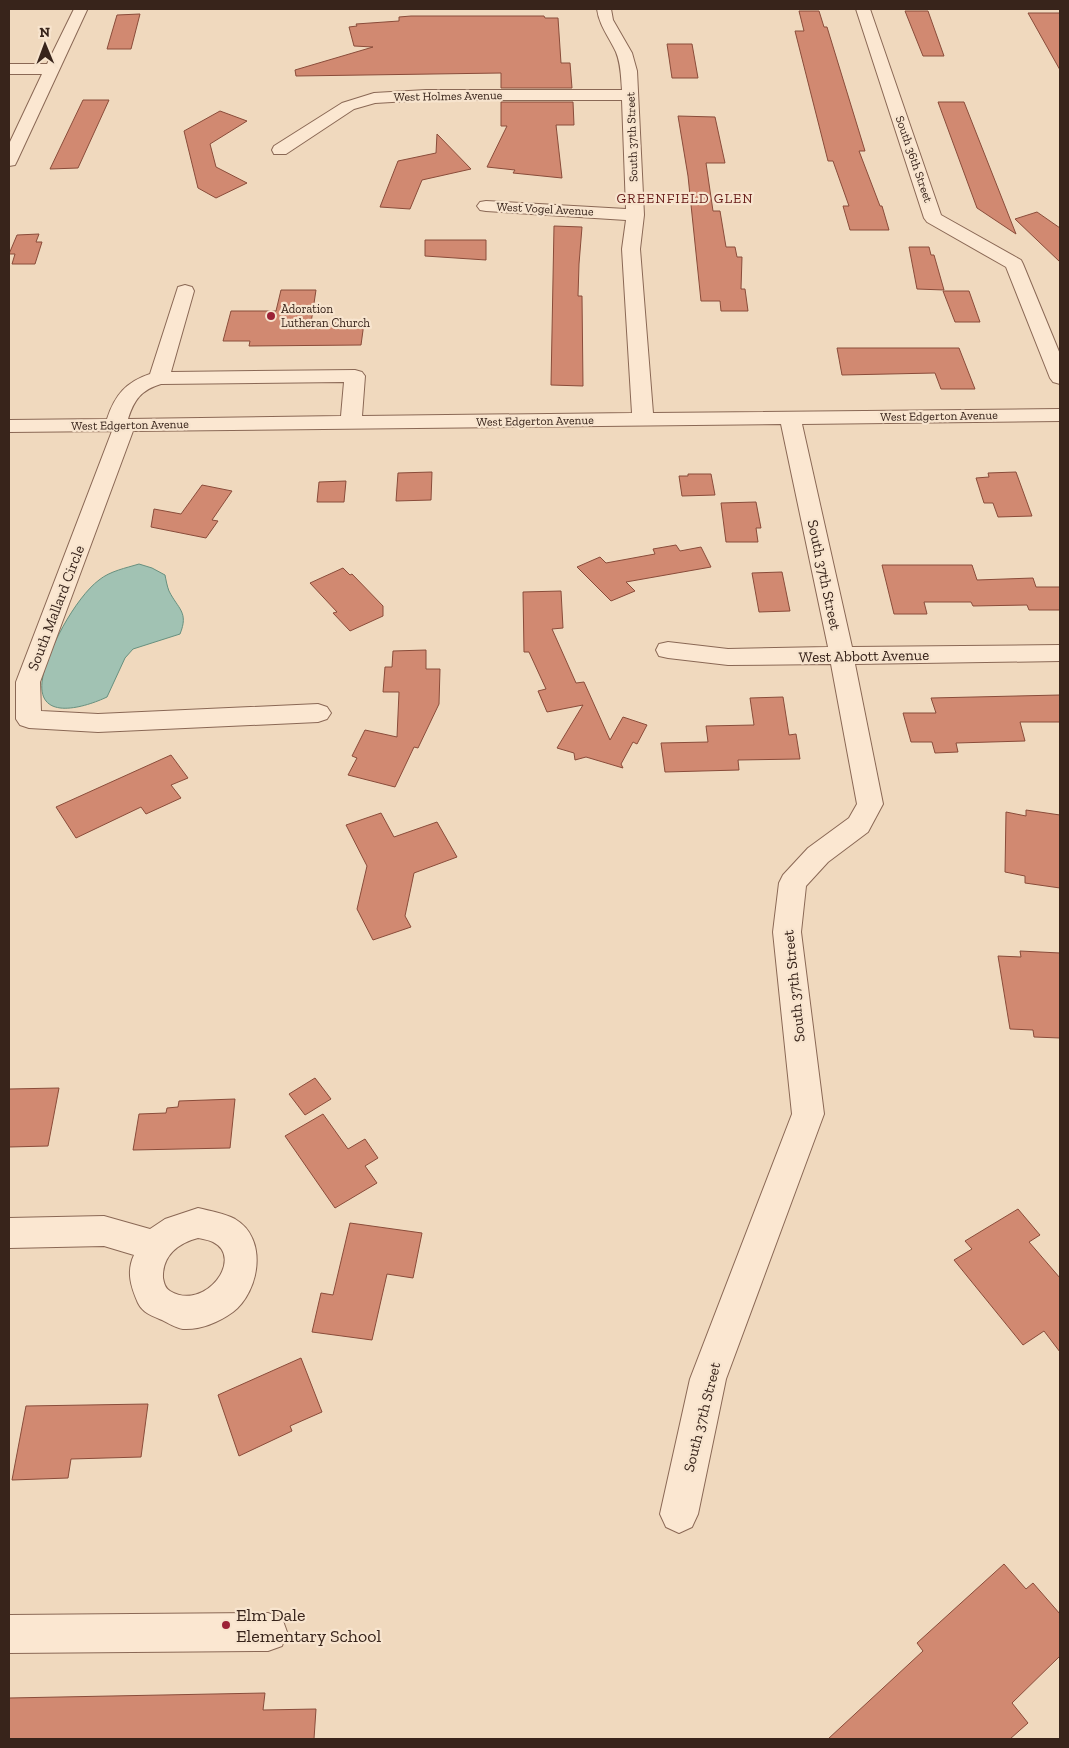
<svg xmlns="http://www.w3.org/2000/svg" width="1069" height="1748" font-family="'Zilla Slab',serif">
<rect width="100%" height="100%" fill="#f0d9be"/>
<!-- water -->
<path fill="#a1c2b3" stroke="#68907f" d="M 139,564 L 152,568 L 165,575 C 166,580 167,586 169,591 C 178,609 189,612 180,634 L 133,649 L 125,658 L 107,697 C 86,707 38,722 42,682 C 45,653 76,597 99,580 C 110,571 126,568 139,564 Z"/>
<!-- building -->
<path fill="#d18971" stroke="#8a4c3a" d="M 799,11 L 819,11 L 824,27 L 827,27 L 865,151 L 859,151 L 880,206 L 882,206 L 889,230 L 850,230 L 843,206 L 849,206 L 833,161 L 828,161 L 795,31 L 804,31 Z
M 905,11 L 928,11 L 944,56 L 923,56 Z
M 1028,13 L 1060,13 L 1060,70 Z
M 140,14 L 131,49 L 107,49 L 117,15 Z
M 411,16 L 544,16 L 545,18 L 558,18 L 561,63 L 570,63 L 572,88 L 501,88 L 501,73 L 296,76 L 295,70 L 373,47 L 354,46 L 349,27 L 357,26 L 356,24 L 399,21 L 399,17 Z
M 667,44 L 692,44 L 698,78 L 672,78 Z
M 83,100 L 109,100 L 78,168 L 50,169 Z
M 501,102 L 573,102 L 574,125 L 556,125 L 562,178 L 513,173 L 515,170 L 487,167 L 507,126 L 501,126 Z
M 938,102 L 964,102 L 1016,234 L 977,208 Z
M 220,111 L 247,121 L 210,144 L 216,167 L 247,183 L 216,198 L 198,188 L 184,131 Z
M 678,116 L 715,117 L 725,163 L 706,163 L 713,211 L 720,211 L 726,247 L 735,247 L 737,257 L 742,257 L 741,289 L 745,289 L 748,311 L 721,311 L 720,301 L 701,301 L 688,176 Z
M 437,134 L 471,169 L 422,180 L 410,209 L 380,207 L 398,161 L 436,153 Z
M 1037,212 L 1060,228 L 1060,262 L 1015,219 Z
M 554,226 L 582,227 L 579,264 L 578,296 L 582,296 L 583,386 L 551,385 Z
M 39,234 L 36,242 L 42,242 L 35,264 L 12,264 L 15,254 L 9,254 L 17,235 Z
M 425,240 L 486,240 L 486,260 L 425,256 Z
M 909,247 L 929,247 L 931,255 L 934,255 L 944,290 L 917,289 Z
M 281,290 L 316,290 L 311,323 L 364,323 L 361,345 L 249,346 L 250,341 L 223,341 L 231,311 L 276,311 Z
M 943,291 L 969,291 L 980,322 L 955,322 Z
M 837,348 L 959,348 L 975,389 L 941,389 L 935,373 L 842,375 Z
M 432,472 L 431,500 L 396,501 L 398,473 Z
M 1016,472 L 1032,516 L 998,517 L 993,503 L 984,503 L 976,478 L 989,477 L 988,473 Z
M 688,474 L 711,474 L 715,495 L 682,496 L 679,476 L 688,476 Z
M 346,481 L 344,502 L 317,502 L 319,482 Z
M 202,485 L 232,491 L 212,520 L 218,521 L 206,538 L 151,527 L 154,509 L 181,514 Z
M 756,502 L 761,528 L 756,528 L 758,542 L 726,542 L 721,503 Z
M 676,545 L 680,551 L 701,547 L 711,567 L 626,582 L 635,591 L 611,601 L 577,567 L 600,557 L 606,563 L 655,554 L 653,549 Z
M 882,565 L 972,565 L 977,580 L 1033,578 L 1036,587 L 1060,587 L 1060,610 L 1029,610 L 1027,605 L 973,606 L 971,602 L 924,602 L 927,614 L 894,614 Z
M 343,568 L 350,575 L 352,574 L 383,606 L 383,616 L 350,631 L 333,613 L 337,612 L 310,583 Z
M 782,572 L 790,611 L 759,612 L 752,573 Z
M 561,591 L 563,628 L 552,629 L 576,683 L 584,682 L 610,740 L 623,717 L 647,725 L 637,744 L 633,742 L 621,764 L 623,768 L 586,757 L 575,760 L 574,753 L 557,748 L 583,705 L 547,712 L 538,691 L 546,689 L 529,652 L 524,652 L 523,592 Z
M 426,650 L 426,669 L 440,669 L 439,704 L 418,748 L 414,747 L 395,787 L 348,775 L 357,758 L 352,756 L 365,730 L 397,737 L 399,692 L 383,692 L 385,667 L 392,667 L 393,651 Z
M 1060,695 L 1060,722 L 1020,722 L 1025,741 L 956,743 L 958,752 L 935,753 L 932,742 L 911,742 L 903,713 L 936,713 L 931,698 Z
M 783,697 L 789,735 L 796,734 L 800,759 L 738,760 L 739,770 L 665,772 L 661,743 L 708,742 L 706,726 L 754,725 L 750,698 Z
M 171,755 L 188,778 L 171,785 L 181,798 L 146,814 L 141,807 L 76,838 L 56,807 Z
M 1026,810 L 1060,815 L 1060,888 L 1025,883 L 1025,876 L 1005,872 L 1006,812 L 1026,816 Z
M 381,813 L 394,837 L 437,822 L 457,857 L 414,873 L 405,916 L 411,927 L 373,940 L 357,909 L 367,866 L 346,825 Z
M 1020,951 L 1060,953 L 1060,1038 L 1034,1037 L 1033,1030 L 1010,1029 L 998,956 L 1021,957 Z
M 315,1078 L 331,1099 L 305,1115 L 289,1094 Z
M 59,1088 L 48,1146 L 9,1147 L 9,1089 Z
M 235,1099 L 230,1148 L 133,1150 L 139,1114 L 166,1113 L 167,1108 L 178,1107 L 179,1101 Z
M 323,1114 L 348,1149 L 365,1139 L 378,1158 L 365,1166 L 377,1183 L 335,1208 L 285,1136 Z
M 1018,1209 L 1040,1235 L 1029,1242 L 1060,1278 L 1060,1352 L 1044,1331 L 1023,1345 L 954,1260 L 972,1249 L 965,1241 Z
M 350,1223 L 422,1233 L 413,1278 L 387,1274 L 372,1340 L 312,1332 L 321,1293 L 333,1295 Z
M 301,1358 L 322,1412 L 290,1426 L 292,1431 L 239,1456 L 218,1395 Z
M 148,1404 L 141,1457 L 71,1459 L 68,1478 L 12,1480 L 26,1406 Z
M 1004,1564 L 1026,1589 L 1033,1583 L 1060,1614 L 1060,1656 L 1012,1703 L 1028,1723 L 1010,1739 L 828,1739 L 923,1651 L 917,1643 Z
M 265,1693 L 263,1710 L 316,1709 L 314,1739 L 9,1739 L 9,1698 Z"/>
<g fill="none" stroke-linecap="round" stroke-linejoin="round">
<defs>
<path id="minor" d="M 74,9 L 87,10 L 17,161 L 15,165 L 9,166 L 9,144 L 42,74 L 9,74 L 9,64 L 47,64 Z
M 597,9 L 611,9 L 613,20 L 632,53 L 637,71 L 644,215 L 640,249 L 653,413 L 1060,409 L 1060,421 L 802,424 L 852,647 L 1060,645 L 1060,661 L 855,664 L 883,804 L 868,832 L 828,862 L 806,886 L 801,932 L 824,1114 L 726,1379 L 698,1514 L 692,1527 L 679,1533 L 666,1527 L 660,1514 L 690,1379 L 792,1114 L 773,932 L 779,883 L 783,875 L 808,848 L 849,818 L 857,804 L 831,664 L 728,665 L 668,658 L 659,656 L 656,650 L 659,644 L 668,642 L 728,649 L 828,647 L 781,424 L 133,431 L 40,682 L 41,711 L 98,714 L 318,704 L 327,707 L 331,713 L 327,719 L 318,722 L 98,732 L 29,728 L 20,725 L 16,719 L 16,682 L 112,431 L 9,432 L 9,420 L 107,419 C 115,395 126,382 150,374 L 178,287 L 185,285 L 192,287 L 194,291 L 171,372 L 355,370 L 362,372 L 365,376 L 362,416 L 632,413 L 622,249 L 626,220 L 486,211 L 480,210 L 477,206 L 480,202 L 486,201 L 626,209 L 622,100 L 426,100 L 375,103 L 354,109 L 286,154 L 274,154 L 272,150 L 274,146 L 342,103 L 374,93 L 426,90 L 622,90 C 621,77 621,64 616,52 C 609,37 599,25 597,9 ZM 344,382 L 341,416 L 128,419 C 134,400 141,390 161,384 Z
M 856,9 L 870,9 L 941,215 L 1021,260 L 1023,264 L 1060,354 L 1060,384 L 1053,382 L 1050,378 L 1006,267 L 927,222 L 924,218 Z
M 198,1208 C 210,1211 224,1213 235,1219 C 268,1238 260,1291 233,1312 C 219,1322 201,1330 183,1329 C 176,1328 168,1323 162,1320 C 152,1316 143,1313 138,1303 C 131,1287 126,1272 134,1255 L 104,1246 L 9,1248 L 9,1218 L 104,1216 L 150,1229 L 165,1219 ZM 198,1238 C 203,1239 209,1240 213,1242 C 245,1258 205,1312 170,1291 C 165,1288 164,1283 163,1278 C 162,1256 178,1243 198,1238 Z
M 268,1613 L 282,1618 L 287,1632 L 282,1646 L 268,1651 L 9,1653 L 9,1615 Z"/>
</defs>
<!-- minor casing -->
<use href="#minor" stroke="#8a6855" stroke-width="2"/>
<!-- minor -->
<use href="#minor" fill="#fbe7d1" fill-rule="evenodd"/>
</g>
<!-- markers -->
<g fill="#9c2237" stroke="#f7e4ce" stroke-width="2">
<circle cx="271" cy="316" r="5"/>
<circle cx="226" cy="1625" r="5"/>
</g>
<g text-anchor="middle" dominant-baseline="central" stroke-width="4.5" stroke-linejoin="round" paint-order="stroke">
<!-- far-street labels -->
<g font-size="12" fill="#38241b" stroke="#f7e4ce">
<text transform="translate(448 96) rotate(-1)">West Holmes Avenue</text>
<text transform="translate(632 137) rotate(-92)">South 37th Street</text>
<text transform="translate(914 159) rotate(71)">South 36th Street</text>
<text transform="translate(545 209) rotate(3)">West Vogel Avenue</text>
<text transform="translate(939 416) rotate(-1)">West Edgerton Avenue</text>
<text transform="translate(535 421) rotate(-1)">West Edgerton Avenue</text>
<text transform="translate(130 425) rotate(-1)">West Edgerton Avenue</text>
</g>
<!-- far-poi labels -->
<g font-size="12" fill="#38241b" stroke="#f7e4ce" text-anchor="start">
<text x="281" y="309">Adoration<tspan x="281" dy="14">Lutheran Church</tspan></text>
</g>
<!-- far-neighbourhood labels -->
<g font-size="14" letter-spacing="1" fill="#671b18" stroke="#f7e4ce">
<text x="685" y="198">GREENFIELD GLEN</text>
</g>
<!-- street labels -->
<g font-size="15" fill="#38241b" stroke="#f7e4ce">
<text transform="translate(824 575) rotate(78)">South 37th Street</text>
<text transform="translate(56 608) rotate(-69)">South Mallard Circle</text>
<text transform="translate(864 656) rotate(-1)">West Abbott Avenue</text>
<text transform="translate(794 986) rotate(-96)">South 37th Street</text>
<text transform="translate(702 1417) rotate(-76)">South 37th Street</text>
</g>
<!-- near-poi labels -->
<g font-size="18" fill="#38241b" stroke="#f7e4ce" text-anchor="start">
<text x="236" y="1615">Elm Dale<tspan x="236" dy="21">Elementary School</tspan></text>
</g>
</g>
<!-- border -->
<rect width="1069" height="1748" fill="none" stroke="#38241b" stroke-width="20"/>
<!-- north arrow -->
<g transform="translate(45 45) rotate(359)" stroke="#f7e4ce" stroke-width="4" paint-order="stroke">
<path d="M0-4L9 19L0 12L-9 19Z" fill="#38241b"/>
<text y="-8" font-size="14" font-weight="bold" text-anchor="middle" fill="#38241b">N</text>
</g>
</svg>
